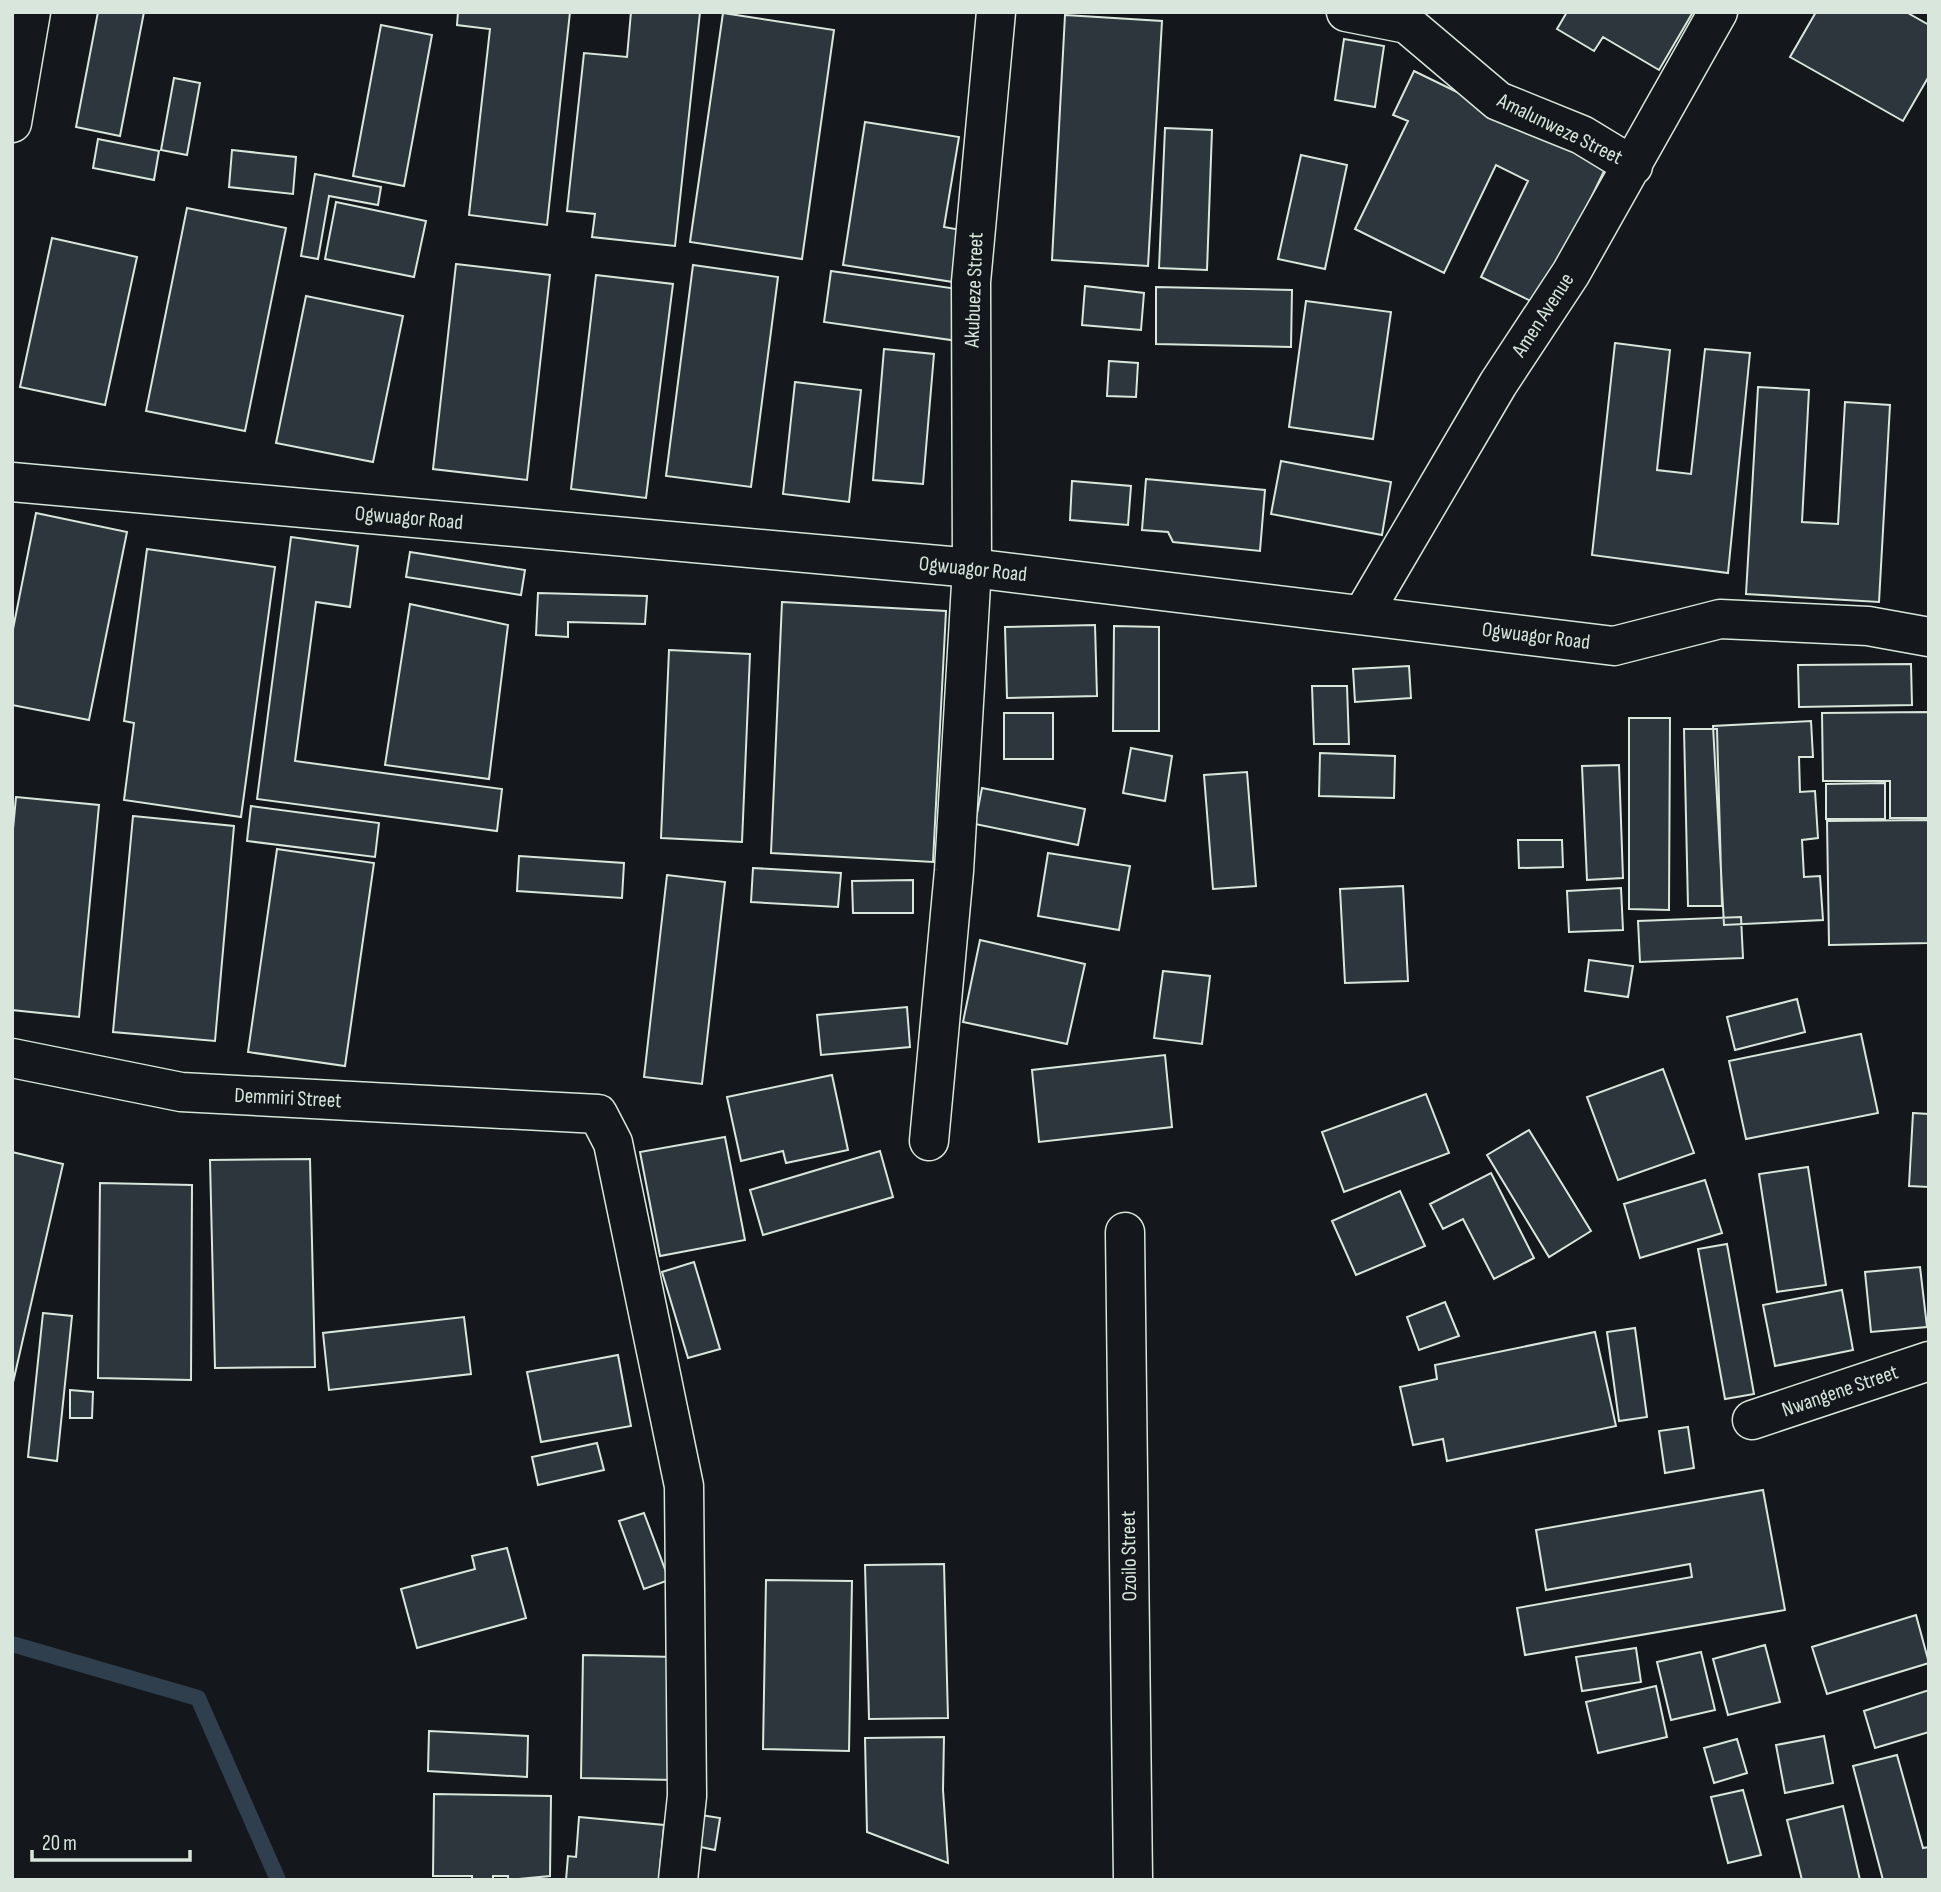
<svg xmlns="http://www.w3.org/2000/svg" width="1941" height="1892" font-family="'Sofia Sans Condensed',sans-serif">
<rect width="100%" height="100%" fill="#14181c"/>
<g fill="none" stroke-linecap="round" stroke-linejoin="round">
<!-- stream -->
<path stroke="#2f3f4d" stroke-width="16" d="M 12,1644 L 198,1698 L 278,1880"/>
</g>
<!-- building -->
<path fill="#2c363c" stroke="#d8e6dc" stroke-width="2" d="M 98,12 L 144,12 L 120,136 L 76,127 Z
M 458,12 L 570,12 L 547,225 L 469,215 L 490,29 L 457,25 Z
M 631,12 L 700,12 L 675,246 L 592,237 L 595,214 L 567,211 L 584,53 L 627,57 Z
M 1567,12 L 1693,12 L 1659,70 L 1603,37 L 1594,51 L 1557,29 Z
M 1816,12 L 1906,12 L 1929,25 L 1929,76 L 1903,121 L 1790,57 Z
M 723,13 L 834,30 L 802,259 L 690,242 Z
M 1065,15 L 1162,21 L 1148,266 L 1052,260 Z
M 381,25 L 432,35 L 404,186 L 353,176 Z
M 1344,39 L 1384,46 L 1375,107 L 1335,100 Z
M 1414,71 L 1607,165 L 1539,305 L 1481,277 L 1528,181 L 1496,165 L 1444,273 L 1355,229 L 1408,121 L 1393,115 Z
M 174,78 L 200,83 L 187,155 L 161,150 Z
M 865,122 L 959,137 L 944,227 L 961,230 L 953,282 L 843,265 Z
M 1165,128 L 1212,130 L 1207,270 L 1159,268 Z
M 98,139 L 159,151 L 154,180 L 93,168 Z
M 232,150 L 296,157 L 293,194 L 229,187 Z
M 1301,155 L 1347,165 L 1325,269 L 1278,259 Z
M 315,174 L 381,187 L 378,205 L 329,196 L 318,259 L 301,256 Z
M 336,202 L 426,221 L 414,277 L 325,259 Z
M 187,208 L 286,228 L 245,431 L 146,411 Z
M 52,238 L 137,257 L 105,405 L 20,387 Z
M 456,264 L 550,275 L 527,480 L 433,469 Z
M 693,265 L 778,277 L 751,487 L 666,476 Z
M 831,271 L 965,290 L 958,341 L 824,322 Z
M 596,275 L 673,284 L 646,498 L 571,489 Z
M 1085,286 L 1144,293 L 1141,330 L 1082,325 Z
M 1156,287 L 1292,290 L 1291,347 L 1156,344 Z
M 306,296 L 403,316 L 373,462 L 276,443 Z
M 1306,301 L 1391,312 L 1373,439 L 1289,427 Z
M 1615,343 L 1670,350 L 1657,470 L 1691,474 L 1705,349 L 1750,353 L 1728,573 L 1592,555 Z
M 884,349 L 934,354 L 923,484 L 873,480 Z
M 1109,361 L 1138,363 L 1136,397 L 1107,396 Z
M 795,382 L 861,390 L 849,502 L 783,494 Z
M 1758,387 L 1809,390 L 1802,522 L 1838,524 L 1845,402 L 1890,405 L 1879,602 L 1746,594 Z
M 1281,461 L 1391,482 L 1382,535 L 1271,514 Z
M 1146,479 L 1265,490 L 1260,551 L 1173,542 L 1168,532 L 1142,530 Z
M 1072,481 L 1131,486 L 1128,525 L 1070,520 Z
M 36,513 L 127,532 L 89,720 L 12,705 L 12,634 Z
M 291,537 L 358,546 L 350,607 L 316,602 L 295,761 L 502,789 L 497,831 L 257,799 Z
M 147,549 L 275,567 L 241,817 L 124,800 L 134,723 L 124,721 Z
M 410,552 L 525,570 L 521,595 L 406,577 Z
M 538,593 L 647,596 L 645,624 L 568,622 L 568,637 L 536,635 Z
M 782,602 L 946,611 L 933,862 L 771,853 Z
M 410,604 L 508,625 L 489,779 L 385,765 Z
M 1095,625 L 1097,696 L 1007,698 L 1005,627 Z
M 1114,626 L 1159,627 L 1159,731 L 1113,731 Z
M 669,650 L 750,654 L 742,842 L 661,838 Z
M 1911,664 L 1912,705 L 1799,707 L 1798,665 Z
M 1409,666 L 1411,698 L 1355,702 L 1353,669 Z
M 1312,686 L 1347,686 L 1349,744 L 1314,744 Z
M 1928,712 L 1929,818 L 1890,818 L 1890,781 L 1823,781 L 1822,713 Z
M 1004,713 L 1053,713 L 1053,759 L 1004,759 Z
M 1629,718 L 1670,718 L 1669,910 L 1629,909 Z
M 1811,721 L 1813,757 L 1799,757 L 1800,792 L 1815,791 L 1818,838 L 1802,840 L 1804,877 L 1820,876 L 1823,920 L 1724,925 L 1713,726 Z
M 1684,729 L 1717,729 L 1722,906 L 1688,906 Z
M 1131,748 L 1172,756 L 1165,801 L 1123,793 Z
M 1320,753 L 1395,756 L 1394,798 L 1319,796 Z
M 1619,765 L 1623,878 L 1587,880 L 1582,766 Z
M 1247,772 L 1256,886 L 1213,889 L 1204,775 Z
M 1885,783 L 1885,819 L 1826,819 L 1826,784 Z
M 982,788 L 1085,809 L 1078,845 L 975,824 Z
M 16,797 L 99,805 L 79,1017 L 12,1010 L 12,840 Z
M 251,806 L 379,823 L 375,857 L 247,841 Z
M 133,816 L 234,826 L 215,1041 L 113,1032 Z
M 1929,820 L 1929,943 L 1829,945 L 1827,821 Z
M 1518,840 L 1562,840 L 1563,867 L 1519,868 Z
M 277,849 L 374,863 L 345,1066 L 248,1052 Z
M 1048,853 L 1130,866 L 1119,930 L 1038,916 Z
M 519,856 L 624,863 L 622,898 L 517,891 Z
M 753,868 L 841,873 L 838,907 L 751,902 Z
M 667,875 L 725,882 L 702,1084 L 644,1077 Z
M 913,880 L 913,913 L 853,913 L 852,881 Z
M 1403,886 L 1408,981 L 1345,983 L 1340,889 Z
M 1621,888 L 1623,930 L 1569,932 L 1567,891 Z
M 1741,917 L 1743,958 L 1640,962 L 1638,921 Z
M 980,940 L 1085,964 L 1067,1044 L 963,1022 Z
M 1589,960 L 1633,966 L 1628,997 L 1585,991 Z
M 1163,971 L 1210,976 L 1202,1044 L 1154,1038 Z
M 1797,999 L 1805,1032 L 1735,1050 L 1727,1017 Z
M 907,1007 L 910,1047 L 821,1055 L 817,1015 Z
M 1861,1034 L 1878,1113 L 1746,1139 L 1729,1061 Z
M 1165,1055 L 1172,1127 L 1039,1142 L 1032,1070 Z
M 1663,1069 L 1694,1153 L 1618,1180 L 1587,1097 Z
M 832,1075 L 848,1150 L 786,1163 L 783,1151 L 741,1161 L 727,1097 Z
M 1426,1094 L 1449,1153 L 1344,1192 L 1322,1132 Z
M 1913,1113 L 1929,1114 L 1929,1187 L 1909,1186 Z
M 1529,1130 L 1591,1231 L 1549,1257 L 1487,1155 Z
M 725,1137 L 745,1240 L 660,1256 L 640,1152 Z
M 880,1151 L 893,1197 L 763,1235 L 750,1190 Z
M 12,1152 L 63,1164 L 12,1387 Z
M 310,1159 L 315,1367 L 215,1368 L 210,1160 Z
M 1808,1167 L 1826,1285 L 1777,1292 L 1759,1174 Z
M 1491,1173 L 1534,1258 L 1494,1279 L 1463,1219 L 1443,1229 L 1430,1204 Z
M 1705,1180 L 1722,1233 L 1640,1258 L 1624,1204 Z
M 100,1183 L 192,1185 L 191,1380 L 98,1378 Z
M 1400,1191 L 1425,1246 L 1356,1275 L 1332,1221 Z
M 1727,1244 L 1754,1394 L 1725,1399 L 1698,1249 Z
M 694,1262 L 720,1349 L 688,1358 L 662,1272 Z
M 1920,1267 L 1927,1327 L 1871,1332 L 1865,1272 Z
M 1842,1290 L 1853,1350 L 1775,1366 L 1763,1305 Z
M 1445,1302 L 1459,1336 L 1419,1350 L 1407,1317 Z
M 43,1313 L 72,1316 L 57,1461 L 28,1457 Z
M 464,1317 L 471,1374 L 329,1390 L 323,1333 Z
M 1635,1328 L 1647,1417 L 1619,1421 L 1607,1332 Z
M 1595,1332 L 1616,1426 L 1447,1461 L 1443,1439 L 1413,1445 L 1400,1387 L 1437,1379 L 1435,1365 Z
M 618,1355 L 631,1426 L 541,1442 L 527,1372 Z
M 70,1390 L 93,1392 L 92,1418 L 70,1418 Z
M 1688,1427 L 1694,1468 L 1665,1473 L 1659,1431 Z
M 597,1443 L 604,1470 L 538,1485 L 532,1457 Z
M 1763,1490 L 1785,1610 L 1525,1655 L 1517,1608 L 1692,1577 L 1690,1564 L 1546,1590 L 1536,1530 Z
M 644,1513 L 669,1580 L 644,1589 L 619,1521 Z
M 507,1548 L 526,1618 L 417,1648 L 401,1589 L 475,1569 L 472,1556 Z
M 944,1564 L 948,1718 L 869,1719 L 865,1565 Z
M 766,1580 L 852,1581 L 849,1751 L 763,1749 Z
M 1916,1615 L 1929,1663 L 1827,1694 L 1812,1647 Z
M 1765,1645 L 1780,1702 L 1728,1715 L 1713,1659 Z
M 1636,1648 L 1641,1682 L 1582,1691 L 1576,1657 Z
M 1701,1652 L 1715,1710 L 1671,1720 L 1657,1662 Z
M 583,1655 L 676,1657 L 673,1780 L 581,1778 Z
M 1656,1686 L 1667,1737 L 1598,1753 L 1586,1702 Z
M 1929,1690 L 1929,1732 L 1875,1748 L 1864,1711 Z
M 429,1731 L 528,1736 L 527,1777 L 428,1771 Z
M 1824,1736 L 1833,1783 L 1785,1793 L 1776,1745 Z
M 944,1737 L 943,1790 L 948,1863 L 867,1832 L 865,1738 Z
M 1737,1739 L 1747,1773 L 1714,1783 L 1704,1748 Z
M 1897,1755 L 1923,1848 L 1929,1847 L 1929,1880 L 1883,1880 L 1853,1766 Z
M 1743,1790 L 1761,1855 L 1728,1863 L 1711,1797 Z
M 434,1794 L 551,1796 L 550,1876 L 508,1880 L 508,1876 L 493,1876 L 493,1880 L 472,1880 L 472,1876 L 433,1876 Z
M 1843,1806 L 1860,1880 L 1802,1880 L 1787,1820 Z
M 701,1815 L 720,1818 L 715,1850 L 696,1846 Z
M 579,1817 L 664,1825 L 659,1879 L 664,1880 L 566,1880 L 568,1856 L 576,1857 Z"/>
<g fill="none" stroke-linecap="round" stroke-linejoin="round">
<defs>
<path id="street" d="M 1346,12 L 1407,24 L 1498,101 L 1582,135 L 1633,166
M 12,123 L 31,12
M 1363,614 L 1498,384 L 1571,273 L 1718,12
M 12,1058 L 181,1092 L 598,1114 L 613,1143 L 684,1486 L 687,1796 L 678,1880
M 929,1141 L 954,871 L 972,568 L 971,282 L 996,12
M 1125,1232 L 1133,1880
M 1752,1420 L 1929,1361"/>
<path id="secondary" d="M 12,482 L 972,568 L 1614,646 L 1720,619 L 1868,626 L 1929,637"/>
</defs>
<!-- street casing -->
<use href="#street" stroke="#d8e6dc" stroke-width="41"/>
<!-- secondary casing -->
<use href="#secondary" stroke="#d8e6dc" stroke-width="41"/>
<!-- street -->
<use href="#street" stroke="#14181c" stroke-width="38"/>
<!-- secondary -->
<use href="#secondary" stroke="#14181c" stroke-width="38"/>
</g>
<g text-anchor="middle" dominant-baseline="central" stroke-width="5" stroke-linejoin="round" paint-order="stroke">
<!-- street labels -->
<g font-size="21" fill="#d8e6dc" stroke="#14181c">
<text transform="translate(1560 129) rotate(26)">Amalunweze Street</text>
<text transform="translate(974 290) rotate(-88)">Akubueze Street</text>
<text transform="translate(1543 315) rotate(-57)">Amen Avenue</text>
<text transform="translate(409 518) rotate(5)">Ogwuagor Road</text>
<text transform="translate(973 569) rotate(6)">Ogwuagor Road</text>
<text transform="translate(1536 636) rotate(7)">Ogwuagor Road</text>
<text transform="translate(288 1098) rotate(3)">Demmiri Street</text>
<text transform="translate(1840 1391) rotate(-19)">Nwangene Street</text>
<text transform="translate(1129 1556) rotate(-91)">Ozoilo Street</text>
</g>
</g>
<!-- border -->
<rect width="1941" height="1892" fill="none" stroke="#d8e6dc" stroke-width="28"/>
<!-- scale -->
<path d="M32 1850v10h158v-10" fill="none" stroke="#d8e6dc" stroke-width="3.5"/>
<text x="42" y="1850" font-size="21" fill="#d8e6dc" stroke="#14181c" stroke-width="5" paint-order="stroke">20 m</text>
</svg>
